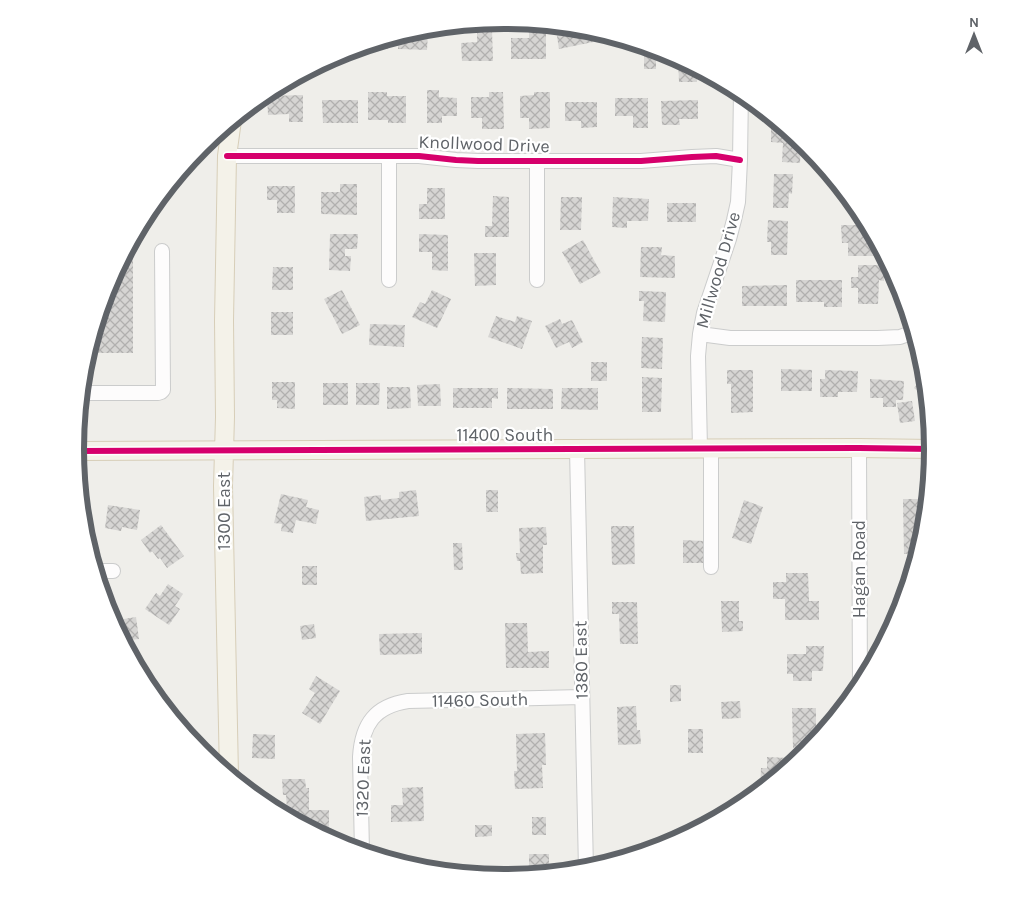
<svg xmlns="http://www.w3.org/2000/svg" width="1009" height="898" font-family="Karla,sans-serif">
<defs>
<pattern id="building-cross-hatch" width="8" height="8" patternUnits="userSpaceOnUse" patternTransform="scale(1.25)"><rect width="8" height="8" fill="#d6d5d3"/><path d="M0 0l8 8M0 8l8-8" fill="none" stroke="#b1b0af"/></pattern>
</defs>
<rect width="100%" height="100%" fill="#efeeea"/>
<!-- building -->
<path fill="url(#building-cross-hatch)" d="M 573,27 L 588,28 L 597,31 L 598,41 L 559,49 L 556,30 Z
M 477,30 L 492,30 L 493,61 L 462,61 L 461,43 L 477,42 Z
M 529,31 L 546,31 L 546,59 L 511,59 L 511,38 L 529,38 Z
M 408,32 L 428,33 L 427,50 L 398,49 L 398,35 Z
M 608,34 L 623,39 L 624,39 L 610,42 Z
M 388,38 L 388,49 L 356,48 Z
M 644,52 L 656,52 L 656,69 L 644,69 Z
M 678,58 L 697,68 L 697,82 L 679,82 Z
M 427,90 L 439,90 L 439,97 L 457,98 L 457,116 L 442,116 L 442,123 L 427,123 Z
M 368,92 L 387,92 L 387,96 L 406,96 L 406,123 L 388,123 L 388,120 L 368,120 Z
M 489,92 L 503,92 L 504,129 L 482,129 L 482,118 L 471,118 L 471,97 L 489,97 Z
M 534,92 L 550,92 L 550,128 L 529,129 L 529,118 L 520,118 L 520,96 L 534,95 Z
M 303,95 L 303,122 L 289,122 L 289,114 L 268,115 L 267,96 Z
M 615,98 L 648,98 L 648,128 L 633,128 L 633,116 L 615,116 Z
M 322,100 L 358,100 L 358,123 L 323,123 Z
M 698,100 L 698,119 L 679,119 L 680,125 L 662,125 L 661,101 Z
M 565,102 L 597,102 L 597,127 L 581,128 L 581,121 L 565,121 Z
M 771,128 L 786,128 L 786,133 L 792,133 L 801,140 L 800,163 L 782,162 L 783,143 L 771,142 Z
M 774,174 L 793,174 L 792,194 L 789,193 L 788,208 L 773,208 Z
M 340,184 L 357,184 L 357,215 L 321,214 L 321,192 L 340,192 Z
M 267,186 L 295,186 L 295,213 L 277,213 L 277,200 L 267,200 Z
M 427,188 L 445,188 L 445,219 L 419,219 L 419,204 L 427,204 Z
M 493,196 L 509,197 L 509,237 L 485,237 L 485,226 L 492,226 Z
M 561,197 L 582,197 L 581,230 L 560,230 Z
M 613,197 L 649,199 L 648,221 L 627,221 L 627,228 L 612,227 Z
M 667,203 L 696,203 L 696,222 L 667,222 Z
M 768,220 L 788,221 L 787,255 L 771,255 L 771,242 L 767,242 Z
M 841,225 L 869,225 L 878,241 L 878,256 L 848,256 L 848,243 L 842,243 Z
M 330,234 L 358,234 L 357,249 L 345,249 L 345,256 L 351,256 L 350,271 L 329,270 Z
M 419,234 L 448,235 L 448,271 L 432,270 L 432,252 L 419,252 Z
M 583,240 L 601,273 L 580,284 L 562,252 Z
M 641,247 L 662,247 L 661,255 L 675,256 L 675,278 L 640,277 Z
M 125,253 L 133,253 L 133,353 L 88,353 L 108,285 Z
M 474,253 L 496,253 L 496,285 L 475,286 Z
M 858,265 L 884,265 L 884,281 L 879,280 L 878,304 L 858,304 L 858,288 L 851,288 L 851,277 L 858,277 Z
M 273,267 L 293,267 L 293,290 L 272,290 Z
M 796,280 L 842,280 L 842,307 L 824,307 L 824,302 L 796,302 Z
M 787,285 L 787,306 L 742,306 L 742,286 Z
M 342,290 L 360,325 L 342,334 L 324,299 Z
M 432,290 L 451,299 L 437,328 L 412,317 L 420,302 L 425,304 Z
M 639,291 L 666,292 L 665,322 L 643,321 L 644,301 L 639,301 Z
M 271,312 L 293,312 L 293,335 L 271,335 Z
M 496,316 L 515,322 L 517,316 L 532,321 L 522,349 L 488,337 Z
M 560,319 L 562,324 L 572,320 L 583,342 L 572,348 L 569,342 L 556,348 L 545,326 Z
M 370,324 L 405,325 L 404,347 L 369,345 Z
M 642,337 L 663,338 L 662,369 L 641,368 Z
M 591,362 L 607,362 L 607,381 L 591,381 Z
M 781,369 L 812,370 L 812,391 L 781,391 Z
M 727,370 L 753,370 L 753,412 L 731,413 L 731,384 L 727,384 Z
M 825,370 L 858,371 L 857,392 L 838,392 L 838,397 L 820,397 L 820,379 L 825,379 Z
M 924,375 L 926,377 L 929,400 L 914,388 Z
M 642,377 L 662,378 L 661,412 L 642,412 Z
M 870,379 L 904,381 L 903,400 L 896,400 L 896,407 L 883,407 L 883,398 L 870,398 Z
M 272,382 L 295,382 L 295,409 L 277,408 L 277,400 L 272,400 Z
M 323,383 L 348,383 L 348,405 L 323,405 Z
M 356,383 L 380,383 L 379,405 L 356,405 Z
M 440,384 L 441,406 L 418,406 L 417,385 Z
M 387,387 L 410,387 L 411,408 L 387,409 Z
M 453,388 L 498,388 L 498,399 L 492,398 L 492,408 L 453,408 Z
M 507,388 L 553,389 L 553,409 L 507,409 Z
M 562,388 L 598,388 L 598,410 L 561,409 Z
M 912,401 L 915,421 L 900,423 L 897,403 Z
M 416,490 L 419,516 L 366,521 L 364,497 L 381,495 L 381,500 L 399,498 L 399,492 Z
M 486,490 L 498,490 L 498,512 L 486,512 Z
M 281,494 L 308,500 L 306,507 L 319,510 L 316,524 L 296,520 L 293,533 L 281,531 L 282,524 L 274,523 Z
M 903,499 L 924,499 L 924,537 L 919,553 L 904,554 Z
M 744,500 L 763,507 L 751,544 L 732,538 Z
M 81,505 L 87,505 L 86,531 L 84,531 Z
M 108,505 L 140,510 L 137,530 L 122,527 L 121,531 L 105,528 Z
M 161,525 L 184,556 L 167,568 L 160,558 L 158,559 L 152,551 L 150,553 L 141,540 Z
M 611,526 L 634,526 L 635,564 L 612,565 Z
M 546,527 L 547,545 L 543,545 L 543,573 L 521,574 L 520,561 L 517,561 L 516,553 L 520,553 L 519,528 Z
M 683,540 L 704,541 L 704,563 L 683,563 Z
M 453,543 L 462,543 L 463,570 L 454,570 Z
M 302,566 L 317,566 L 317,585 L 302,585 Z
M 786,573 L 808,573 L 809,601 L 819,601 L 819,620 L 785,620 L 785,599 L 773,599 L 773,582 L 786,582 Z
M 168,584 L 183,594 L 175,606 L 180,609 L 169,625 L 145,609 L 156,593 L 160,596 Z
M 721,601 L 739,601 L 739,621 L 743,621 L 743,631 L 722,632 Z
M 612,602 L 637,602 L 638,644 L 620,644 L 619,614 L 612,614 Z
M 136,617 L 139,639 L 123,641 L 112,621 Z
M 505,623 L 527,623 L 528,652 L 549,651 L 549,668 L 506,668 Z
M 314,624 L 316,638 L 302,640 L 300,626 Z
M 422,633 L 422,654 L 380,655 L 379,634 Z
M 806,646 L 824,646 L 823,671 L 812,671 L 812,681 L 793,681 L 793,674 L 787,674 L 787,654 L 806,654 Z
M 316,676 L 340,691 L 320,724 L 302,713 L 315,693 L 309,689 Z
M 670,685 L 681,685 L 681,701 L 670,702 Z
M 167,694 L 185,725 L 181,728 L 157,699 Z
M 740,701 L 741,718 L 722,719 L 721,702 Z
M 636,706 L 637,730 L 640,730 L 641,744 L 618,745 L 617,707 Z
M 792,708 L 816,708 L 816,730 L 826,730 L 812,747 L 793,748 Z
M 688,729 L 703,729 L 703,753 L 688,753 Z
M 545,733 L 546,765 L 542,765 L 543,788 L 515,789 L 514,771 L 517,771 L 516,734 Z
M 253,734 L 275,735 L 275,759 L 252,758 Z
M 767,757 L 789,758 L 789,768 L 764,788 L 760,788 L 761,768 L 767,768 Z
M 282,779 L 305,779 L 306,788 L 309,788 L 309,810 L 329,810 L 329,829 L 311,829 L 276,811 L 287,811 L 286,795 L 283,795 Z
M 423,787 L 424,821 L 391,822 L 391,805 L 403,805 L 402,788 Z
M 532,817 L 546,817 L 546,835 L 532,835 Z
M 475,825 L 492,825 L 492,836 L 475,837 Z
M 529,854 L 549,854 L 549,874 L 523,876 L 522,870 L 529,870 Z
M 425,861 L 426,870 L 402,864 L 402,862 Z"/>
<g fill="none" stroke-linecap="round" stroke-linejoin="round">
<defs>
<path id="minor" d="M 227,156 L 419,156 L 456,160 L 478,161 L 641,161 L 692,157 L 716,156 L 740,160
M 389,280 L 389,156
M 537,280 L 537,162
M 700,334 L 730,338 L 878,338 L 900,337 L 911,333 L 913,325
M 81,393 L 158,393 L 161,392 L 163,390 L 162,251
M 859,448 L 860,689
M 577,449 L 586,870
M 700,449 L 698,356 L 700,334 L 704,313 L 729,239 L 734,220 L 738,202 L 740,160 L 741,91
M 711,449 L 711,567
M 95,571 L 113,571
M 362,852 L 360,757 C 362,724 375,706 408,701 L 582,697"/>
<path id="major" d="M 76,451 L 859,448 L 933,449
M 229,775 L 223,486 L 225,417 L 224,321 L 227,156 L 232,120"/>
</defs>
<!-- minor casing -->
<use href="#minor" stroke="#cbcccc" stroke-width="16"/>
<!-- major casing -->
<use href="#major" stroke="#d7ceb8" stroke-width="20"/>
<!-- minor -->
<use href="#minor" stroke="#fdfcfc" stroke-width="14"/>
<!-- major -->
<use href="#major" stroke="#f4f2e9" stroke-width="18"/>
<defs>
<path id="cycleway" d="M 227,156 L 419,156 L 456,160 L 478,161 L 641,161 L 692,157 L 716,156 L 740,160
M 76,451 L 859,448 L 933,449"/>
</defs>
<!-- cycleway casing -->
<use href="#cycleway" stroke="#fff" stroke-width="9"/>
<!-- cycleway -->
<use href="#cycleway" stroke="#d6006c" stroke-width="6"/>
</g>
<g text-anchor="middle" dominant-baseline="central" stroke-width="4.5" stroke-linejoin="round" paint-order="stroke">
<!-- street labels -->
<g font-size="18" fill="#5f6368" stroke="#fff">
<text transform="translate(484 144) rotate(2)">Knollwood Drive</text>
<text transform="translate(718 270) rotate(-74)">Millwood Drive</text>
<text x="505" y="435">11400 South</text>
<text transform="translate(224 511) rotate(-90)">1300 East</text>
<text transform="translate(859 569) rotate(-90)">Hagan Road</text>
<text transform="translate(581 660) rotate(-91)">1380 East</text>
<text transform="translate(480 700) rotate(-1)">11460 South</text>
<text transform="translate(363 778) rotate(-88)">1320 East</text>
</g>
</g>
<!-- crop -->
<path d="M0 0H1009V898H0ZM84 449a420 420 0 1 1 840 0a420 420 0 1 1-840 0Z" fill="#fff" fill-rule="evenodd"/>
<path fill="none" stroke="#5f6368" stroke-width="6" d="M84 449a420 420 0 1 1 840 0a420 420 0 1 1-840 0Z"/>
<!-- north arrow -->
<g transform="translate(974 35)" stroke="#ffffff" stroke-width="4" paint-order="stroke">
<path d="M0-4L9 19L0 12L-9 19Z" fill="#5f6368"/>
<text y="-8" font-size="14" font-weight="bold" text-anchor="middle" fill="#5f6368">N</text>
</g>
</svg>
